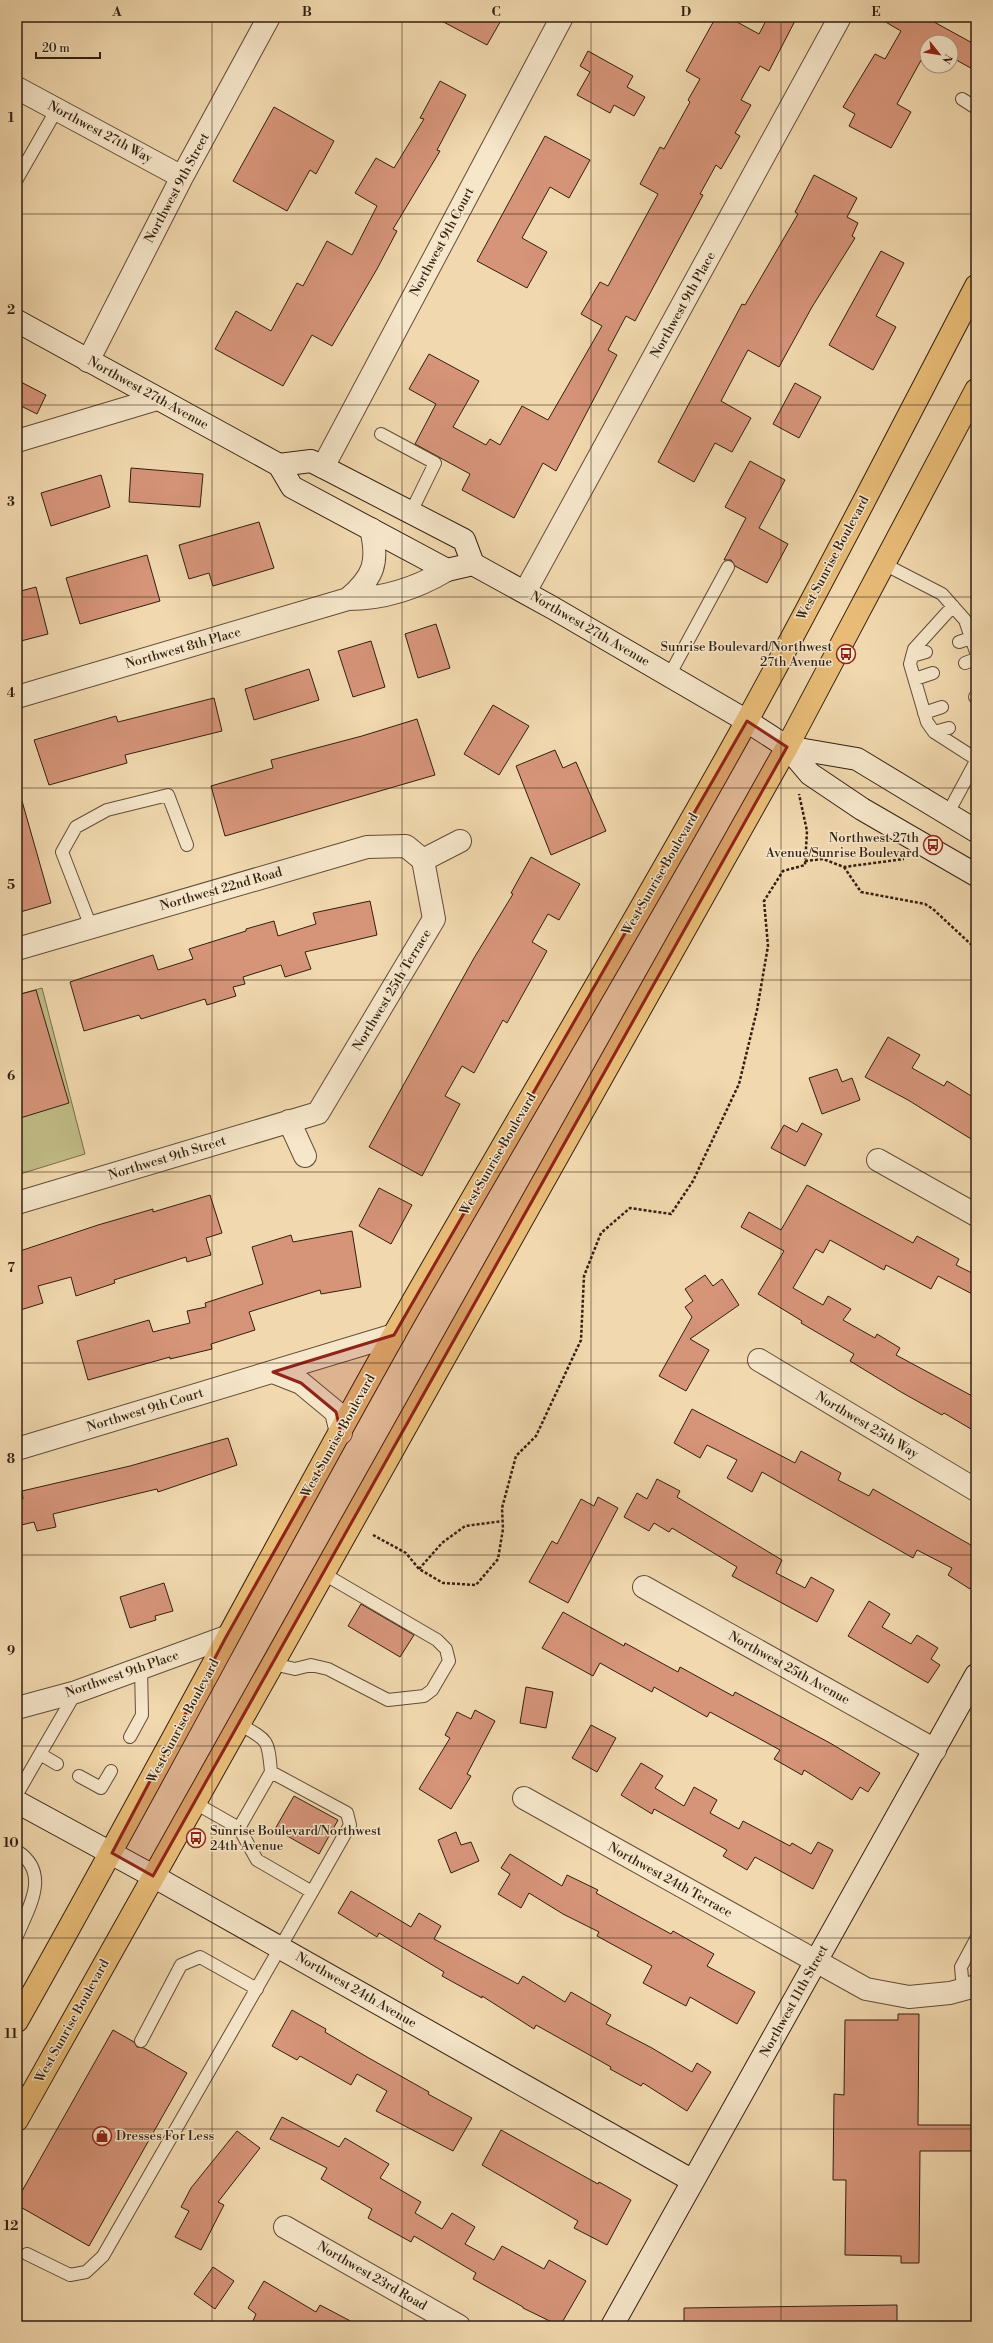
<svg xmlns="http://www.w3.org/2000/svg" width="993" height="2343" font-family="'Libre Bodoni',serif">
<rect width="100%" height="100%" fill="#f1d8ae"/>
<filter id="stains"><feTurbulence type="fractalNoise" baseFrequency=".005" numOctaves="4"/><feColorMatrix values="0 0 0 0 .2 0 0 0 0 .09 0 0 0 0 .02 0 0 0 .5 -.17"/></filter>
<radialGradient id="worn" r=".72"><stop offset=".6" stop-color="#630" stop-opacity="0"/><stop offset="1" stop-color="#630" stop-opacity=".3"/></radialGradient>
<!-- green -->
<path fill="#c1bc86" stroke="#7a6e4b" d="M 42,988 L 85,1154 L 17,1175 L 17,995 Z"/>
<!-- building -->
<path fill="#d69479" stroke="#321f10" d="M 434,17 L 503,17 L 487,45 Z
M 716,17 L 728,17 L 759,34 L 768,17 L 797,17 L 769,71 L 760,66 L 741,100 L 751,105 L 735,133 L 740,136 L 721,169 L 716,165 L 700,194 L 703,195 L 635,321 L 626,316 L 608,350 L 617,355 L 556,471 L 543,463 L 514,518 L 462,490 L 470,474 L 415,444 L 436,404 L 409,389 L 429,354 L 479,381 L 453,427 L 486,445 L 490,439 L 500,445 L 522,406 L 548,420 L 602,326 L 581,314 L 600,282 L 608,286 L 658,194 L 640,184 L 660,147 L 664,149 L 690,102 L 688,100 L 700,79 L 686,71 Z
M 877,17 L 925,17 L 976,45 L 976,71 L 951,57 L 951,42 L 927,42 L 927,54 L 925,53 L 897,104 L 911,112 L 891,148 L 849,126 L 855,114 L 843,107 L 875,54 L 885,59 L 901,31 Z
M 588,51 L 633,76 L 627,87 L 645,97 L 634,116 L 614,105 L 610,113 L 577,95 L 590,72 L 580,66 Z
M 440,81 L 466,95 L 437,150 L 440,151 L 393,229 L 397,231 L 377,269 L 332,346 L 312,335 L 283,386 L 215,349 L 236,311 L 271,331 L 297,283 L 303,286 L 327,241 L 352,255 L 377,206 L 355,193 L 376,158 L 394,168 L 424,119 L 420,118 Z
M 274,107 L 334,141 L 316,174 L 310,170 L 287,211 L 233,181 Z
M 545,136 L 590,160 L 569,198 L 550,187 L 522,238 L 547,252 L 527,288 L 477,261 Z
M 814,175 L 857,198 L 847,217 L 858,223 L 852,236 L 855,238 L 812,307 L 779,367 L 748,350 L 721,401 L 751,418 L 732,452 L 715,443 L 694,482 L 658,462 L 742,304 L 745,305 L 798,214 L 795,212 Z
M 881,251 L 904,263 L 876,316 L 896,327 L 873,370 L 829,345 Z
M 17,380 L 46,395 L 37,414 L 17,404 Z
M 795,383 L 821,397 L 799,438 L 773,424 Z
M 750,461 L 785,480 L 759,528 L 788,544 L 767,583 L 735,566 L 731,560 L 724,560 L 746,518 L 725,507 Z
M 131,468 L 203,474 L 200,507 L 129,502 Z
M 101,475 L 110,507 L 51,526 L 41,493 Z
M 259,522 L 274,568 L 213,586 L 209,573 L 189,579 L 179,545 Z
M 147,555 L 160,601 L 80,624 L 66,578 Z
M 36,587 L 48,634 L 17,642 L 17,592 Z
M 436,624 L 450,668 L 418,678 L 405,634 Z
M 371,641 L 385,687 L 353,697 L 338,651 Z
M 309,669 L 319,700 L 254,720 L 245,689 Z
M 214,698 L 222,731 L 125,755 L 127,763 L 49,785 L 34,740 L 116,716 L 118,722 Z
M 493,705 L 529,726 L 499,775 L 464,754 Z
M 417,719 L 435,775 L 225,836 L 211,786 L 273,768 L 271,760 L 362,736 Z
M 555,750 L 563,768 L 576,762 L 606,831 L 551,855 L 516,766 Z
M 22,801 L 51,903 L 17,913 L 17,802 Z
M 531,857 L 580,884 L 559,920 L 548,914 L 532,942 L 547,951 L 507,1023 L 503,1020 L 474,1073 L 462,1066 L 445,1096 L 460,1104 L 422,1176 L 369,1147 L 474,958 L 513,894 L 511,893 Z
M 370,901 L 377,935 L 305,952 L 311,969 L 285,977 L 281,965 L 243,977 L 245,984 L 233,987 L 236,996 L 207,1005 L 205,999 L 141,1019 L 139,1015 L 84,1031 L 70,982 L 153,955 L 158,970 L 193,959 L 189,949 L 246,931 L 246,929 L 274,921 L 278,936 L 316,924 L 313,913 Z
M 36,990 L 69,1103 L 17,1119 L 17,995 Z
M 888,1037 L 920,1055 L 912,1068 L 944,1086 L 947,1081 L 976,1099 L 976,1142 L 908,1100 L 865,1077 Z
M 837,1069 L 842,1082 L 852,1078 L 860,1100 L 822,1114 L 809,1078 Z
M 802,1123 L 822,1134 L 805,1166 L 771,1148 L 784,1125 L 797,1132 Z
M 807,1185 L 913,1243 L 917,1236 L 959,1259 L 956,1265 L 976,1275 L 976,1296 L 938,1276 L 931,1289 L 886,1265 L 884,1270 L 830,1240 L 823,1253 L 816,1249 L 793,1288 L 823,1305 L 828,1296 L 851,1309 L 843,1320 L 875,1338 L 877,1334 L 900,1348 L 896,1355 L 976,1398 L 976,1432 L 944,1413 L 942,1415 L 901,1392 L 850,1361 L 854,1354 L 801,1323 L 802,1321 L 758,1294 L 784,1251 L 741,1227 L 749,1212 L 781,1230 Z
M 379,1188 L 412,1205 L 391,1244 L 359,1226 Z
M 210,1195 L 222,1233 L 206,1238 L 211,1255 L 187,1262 L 186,1257 L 114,1280 L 115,1283 L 76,1296 L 71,1277 L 38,1286 L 43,1303 L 17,1311 L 17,1252 L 98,1225 L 153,1209 L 153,1212 Z
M 352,1231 L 361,1287 L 321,1294 L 320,1290 L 249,1312 L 255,1330 L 211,1344 L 212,1349 L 170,1359 L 170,1357 L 88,1380 L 77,1341 L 149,1320 L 153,1332 L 190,1323 L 187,1311 L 206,1307 L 205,1303 L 263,1284 L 252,1247 L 291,1235 L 293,1242 Z
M 705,1275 L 713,1286 L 722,1279 L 739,1305 L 690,1339 L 709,1350 L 686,1391 L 659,1376 L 692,1317 L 685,1307 L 693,1301 L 685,1289 Z
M 692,1409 L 795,1463 L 801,1451 L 841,1473 L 838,1480 L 869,1496 L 873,1489 L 976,1548 L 976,1579 L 970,1589 L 948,1575 L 952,1568 L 917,1550 L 913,1558 L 762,1472 L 752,1492 L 727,1478 L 737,1460 L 707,1445 L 700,1458 L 674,1443 Z
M 228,1438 L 237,1465 L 158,1492 L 157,1489 L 53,1514 L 56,1527 L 37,1531 L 34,1522 L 17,1526 L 17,1500 L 23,1499 L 22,1491 L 130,1466 Z
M 657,1479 L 680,1491 L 677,1497 L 782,1560 L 776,1573 L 805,1588 L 811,1577 L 834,1590 L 817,1622 L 732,1576 L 737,1567 L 672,1528 L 669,1532 L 654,1523 L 649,1531 L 624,1517 L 637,1493 L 647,1499 Z
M 598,1497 L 618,1508 L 568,1603 L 529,1582 L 552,1541 L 557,1544 L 581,1499 L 594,1506 Z
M 164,1583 L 173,1611 L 155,1616 L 156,1620 L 130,1628 L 120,1597 Z
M 869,1601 L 890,1614 L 882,1627 L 911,1644 L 917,1635 L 938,1648 L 931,1659 L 940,1665 L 928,1683 L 848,1636 Z
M 361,1604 L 414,1635 L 400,1657 L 348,1626 Z
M 563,1612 L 624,1646 L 625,1643 L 678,1672 L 680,1667 L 733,1696 L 735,1692 L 830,1743 L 880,1773 L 868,1792 L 860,1787 L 852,1800 L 804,1770 L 802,1775 L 774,1759 L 780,1750 L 710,1712 L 707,1717 L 654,1687 L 652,1692 L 600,1663 L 593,1676 L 542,1648 Z
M 526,1687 L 553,1692 L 546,1728 L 520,1723 Z
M 475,1710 L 495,1721 L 467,1774 L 471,1776 L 451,1809 L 419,1789 L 450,1738 L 445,1735 L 457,1712 L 471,1719 Z
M 591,1725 L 616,1738 L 597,1772 L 572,1758 Z
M 641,1763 L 663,1776 L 655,1788 L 684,1806 L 694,1787 L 717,1800 L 710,1813 L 739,1829 L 743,1821 L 790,1846 L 792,1843 L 811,1854 L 818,1842 L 833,1850 L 813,1889 L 755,1857 L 747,1870 L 723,1856 L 727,1850 L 654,1809 L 652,1814 L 621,1795 Z
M 294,1796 L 338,1820 L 319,1854 L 275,1829 Z
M 456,1832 L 461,1845 L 471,1842 L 479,1861 L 451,1873 L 438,1840 Z
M 510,1854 L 562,1886 L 567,1875 L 598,1890 L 596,1893 L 671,1934 L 673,1931 L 714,1954 L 707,1966 L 755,1992 L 737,2024 L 690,1997 L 686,2006 L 643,1983 L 652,1966 L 597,1936 L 599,1932 L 563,1914 L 529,1893 L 521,1908 L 498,1894 L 510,1874 L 501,1868 Z
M 351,1891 L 411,1927 L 419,1913 L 441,1926 L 434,1939 L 518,1984 L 523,1976 L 565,2002 L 571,1992 L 611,2015 L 606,2024 L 652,2048 L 692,2072 L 697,2063 L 711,2072 L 687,2111 L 643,2083 L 641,2086 L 610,2069 L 611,2067 L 536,2025 L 534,2029 L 482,1996 L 482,1998 L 442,1976 L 444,1972 L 379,1933 L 377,1937 L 338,1913 Z
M 292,2010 L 326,2029 L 325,2032 L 367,2057 L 429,2092 L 428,2094 L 472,2118 L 453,2151 L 376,2111 L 387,2091 L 357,2074 L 351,2085 L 300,2056 L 297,2060 L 272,2046 Z
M 898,2014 L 919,2014 L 918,2125 L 976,2125 L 976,2151 L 920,2151 L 919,2263 L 901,2263 L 901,2256 L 845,2255 L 846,2180 L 833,2180 L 834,2094 L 844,2095 L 845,2020 L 898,2020 Z
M 113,2030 L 134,2042 L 137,2047 L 144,2048 L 187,2073 L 89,2246 L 17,2205 L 17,2200 Z
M 282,2117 L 339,2147 L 345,2138 L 389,2164 L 380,2178 L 421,2202 L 415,2213 L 442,2229 L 452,2213 L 475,2227 L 465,2244 L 494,2260 L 502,2246 L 544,2269 L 549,2260 L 586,2281 L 560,2326 L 523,2308 L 523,2307 L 473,2279 L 476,2273 L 414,2236 L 411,2242 L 368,2218 L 372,2209 L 321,2179 L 327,2168 L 270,2139 Z
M 501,2130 L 598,2184 L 599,2182 L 631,2200 L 607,2245 L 574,2228 L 578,2221 L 482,2165 Z
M 237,2131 L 260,2148 L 218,2202 L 224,2205 L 201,2250 L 175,2237 L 189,2211 L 181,2207 L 191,2188 Z
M 213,2267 L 234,2281 L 215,2309 L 194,2294 Z
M 264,2281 L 316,2312 L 320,2305 L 360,2326 L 262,2326 L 253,2321 L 256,2314 L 248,2308 Z
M 897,2305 L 897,2326 L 684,2326 L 684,2308 Z"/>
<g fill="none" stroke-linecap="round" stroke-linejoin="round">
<defs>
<path id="lane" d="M 962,99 L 976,108
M 17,179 L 57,109
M 381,434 L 435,463 L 411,512
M 884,564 L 942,594 L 965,620 L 976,652
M 953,606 L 914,649 L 910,664 L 927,722 L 934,732 L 976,759
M 959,642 L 971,638
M 912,656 L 926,652
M 965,663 L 976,659
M 670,674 L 728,567
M 915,679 L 933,673
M 975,697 L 976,697
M 924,713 L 942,707
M 934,732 L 949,728
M 948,813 L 976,761
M 91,927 L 62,852 L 76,827 L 107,810 L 168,795 L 187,845
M 273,1664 L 295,1669 L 311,1665 L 328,1669 L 388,1700 L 424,1696 L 432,1690 L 449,1661 L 446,1649 L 437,1640 L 324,1574
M 239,1724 C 269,1741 268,1739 271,1772
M 130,1737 L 142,1715 L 141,1667
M 57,1764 L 40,1754 L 76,1692
M 79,1776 L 101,1788 L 111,1771
M 17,1794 L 40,1754
M 239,1828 L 271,1772 L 347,1813 L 350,1825 L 312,1892
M 17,1851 C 51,1873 29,1907 17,1936
M 963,1989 L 961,1967 L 976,1939
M 141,2041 L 181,1965 L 200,1957 L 257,1989
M 27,2254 L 70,2275 L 86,2272 L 103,2256 L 312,1892 L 257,1860 L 239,1828 L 195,1803"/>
<path id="street" d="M 17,88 L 182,177
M 88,361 L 182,177 L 269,17
M 17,441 L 157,399
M 323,467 L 562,17
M 525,592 L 840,17
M 348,599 C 374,577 379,562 371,529
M 17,697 L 348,599 C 384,599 417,588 447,570
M 423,860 L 460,841
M 17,949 L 367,847 L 406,846 L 423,860
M 289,1121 L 305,1156
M 878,1160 L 976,1215
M 17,1203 L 318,1113 L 434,919 L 423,860
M 759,1360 L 976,1490
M 273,1372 L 301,1383 L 336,1412 L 341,1433
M 17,1449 L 394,1335
M 644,1587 L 935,1750
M 17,1708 L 76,1692 L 226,1637
M 524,1798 L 866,1989 L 909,1997 L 950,1993 L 976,1986
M 285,2227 L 459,2326"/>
<path id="secondary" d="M 17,321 L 279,465 L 292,487 L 447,570 L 473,564 L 553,608 L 747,721 L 787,747 L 810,774 L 862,809 L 976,875
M 279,465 L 311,461 L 323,467 L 464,540 L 473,564
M 787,747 L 857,759 L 976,831
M 17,1802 L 153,1876 L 693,2181
M 612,2326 L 976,1675"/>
<path id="primary" d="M 17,2021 C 146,1793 267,1560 396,1331 C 511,1129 631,930 744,726 C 824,581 899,433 976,286
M 17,2120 L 787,747 L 976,390"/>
</defs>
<!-- lane casing -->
<use href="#lane" stroke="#624d38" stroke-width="14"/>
<!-- street casing -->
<use href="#street" stroke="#624d38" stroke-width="24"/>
<!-- secondary casing -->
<use href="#secondary" stroke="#321f10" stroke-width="24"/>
<!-- primary casing -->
<use href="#primary" stroke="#321f10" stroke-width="24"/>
<!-- path -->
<path stroke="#321f10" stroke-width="2.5" stroke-dasharray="3 2" stroke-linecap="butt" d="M 805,861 L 823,859 L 844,867 L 904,859
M 844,867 L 861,892 L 925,904 L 933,909 L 976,949
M 373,1535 L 406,1553 L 419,1569 L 443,1583 L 476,1585 L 498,1559 L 503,1529 L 502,1508 L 516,1456 L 536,1436 L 581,1340 L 584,1276 L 601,1233 L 630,1208 L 671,1214 L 693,1181 L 739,1084 L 757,1010 L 768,946 L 764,901 L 783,871 L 805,865 L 807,831 L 799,794
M 419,1569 L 442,1543 L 465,1526 L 503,1521"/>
<!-- lane -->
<use href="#lane" stroke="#f6e6ca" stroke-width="12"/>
<!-- street -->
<use href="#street" stroke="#f6e6ca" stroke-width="22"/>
<!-- secondary -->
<use href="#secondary" stroke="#f6e6ca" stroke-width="22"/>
<!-- primary -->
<use href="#primary" stroke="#e8bc77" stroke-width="22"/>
</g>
<!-- marked area -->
<path fill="#8f2418" fill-opacity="0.2" stroke="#8f2418" stroke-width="3" stroke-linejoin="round" d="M 747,721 L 787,747 L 153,1876 L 112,1853 L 226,1637 L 341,1433 L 336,1412 L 301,1383 L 273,1372 L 394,1335 Z"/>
<!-- grid -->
<path fill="none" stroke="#321f10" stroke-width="1" stroke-opacity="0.55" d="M 212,17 L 212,2326M 402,17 L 402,2326M 591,17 L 591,2326M 781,17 L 781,2326M 17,214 L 976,214M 17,405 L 976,405M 17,597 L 976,597M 17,788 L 976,788M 17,980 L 976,980M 17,1172 L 976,1172M 17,1363 L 976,1363M 17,1555 L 976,1555M 17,1746 L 976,1746M 17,1938 L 976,1938M 17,2129 L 976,2129"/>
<!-- icons -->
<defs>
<symbol id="bus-ring" viewBox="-11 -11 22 22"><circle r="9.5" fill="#f6e6ca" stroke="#8f2418" stroke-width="1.5"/><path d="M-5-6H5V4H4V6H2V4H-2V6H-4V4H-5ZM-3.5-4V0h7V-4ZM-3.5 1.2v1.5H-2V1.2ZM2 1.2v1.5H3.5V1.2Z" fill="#8f2418"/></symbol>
<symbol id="shop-ring" viewBox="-11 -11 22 22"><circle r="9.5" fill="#f6e6ca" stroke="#8f2418" stroke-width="1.5"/><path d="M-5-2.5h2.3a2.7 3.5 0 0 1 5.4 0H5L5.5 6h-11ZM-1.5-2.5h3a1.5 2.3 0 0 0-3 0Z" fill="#8f2418"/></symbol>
</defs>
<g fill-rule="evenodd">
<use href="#bus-ring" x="835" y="643" width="22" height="22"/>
<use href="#bus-ring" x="922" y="834" width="22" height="22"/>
<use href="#bus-ring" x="185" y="1827" width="22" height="22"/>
<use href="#shop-ring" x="91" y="2125" width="22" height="22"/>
</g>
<g text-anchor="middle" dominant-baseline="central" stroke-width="3" stroke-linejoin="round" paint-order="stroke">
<!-- street labels -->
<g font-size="13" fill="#321f10" stroke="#f6e6ca">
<text transform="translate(100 132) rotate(28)">Northwest 27th Way</text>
<text transform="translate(177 188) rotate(-62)">Northwest 9th Street</text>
<text transform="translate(442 242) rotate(-62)">Northwest 9th Court</text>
<text transform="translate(683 305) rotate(-61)">Northwest 9th Place</text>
<text transform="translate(148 393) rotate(29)">Northwest 27th Avenue</text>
<text transform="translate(833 558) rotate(-62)">West Sunrise Boulevard</text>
<text transform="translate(590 629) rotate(30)">Northwest 27th Avenue</text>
<text transform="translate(183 648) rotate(-16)">Northwest 8th Place</text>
<text transform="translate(660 874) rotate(-60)">West Sunrise Boulevard</text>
<text transform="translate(221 889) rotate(-16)">Northwest 22nd Road</text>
<text transform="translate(392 990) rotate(-59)">Northwest 25th Terrace</text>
<text transform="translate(498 1154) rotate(-60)">West Sunrise Boulevard</text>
<text transform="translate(167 1158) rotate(-17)">Northwest 9th Street</text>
<text transform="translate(145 1410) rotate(-17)">Northwest 9th Court</text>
<text transform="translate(867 1425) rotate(31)">Northwest 25th Way</text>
<text transform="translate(338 1436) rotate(-61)">West Sunrise Boulevard</text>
<text transform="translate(789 1668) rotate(29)">Northwest 25th Avenue</text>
<text transform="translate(122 1674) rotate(-19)">Northwest 9th Place</text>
<text transform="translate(183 1721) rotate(-62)">West Sunrise Boulevard</text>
<text transform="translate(670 1880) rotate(29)">Northwest 24th Terrace</text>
<text transform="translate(356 1990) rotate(30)">Northwest 24th Avenue</text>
<text transform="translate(794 2001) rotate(-61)">Northwest 11th Street</text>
<text transform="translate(72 2021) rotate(-61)">West Sunrise Boulevard</text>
<text transform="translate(372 2276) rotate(30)">Northwest 23rd Road</text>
</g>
<!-- poi labels -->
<g font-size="13" fill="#321f10" stroke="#f6e6ca" text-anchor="end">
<text x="832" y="647">Sunrise Boulevard/Northwest<tspan x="832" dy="15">27th Avenue</tspan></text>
<text x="919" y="838">Northwest 27th<tspan x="919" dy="15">Avenue/Sunrise Boulevard</tspan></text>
<text x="210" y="1831" text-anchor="start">Sunrise Boulevard/Northwest<tspan x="210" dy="15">24th Avenue</tspan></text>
<text x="116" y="2136" text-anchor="start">Dresses For Less</text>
</g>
</g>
<!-- margin -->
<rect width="993" height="2343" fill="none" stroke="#f1d8ae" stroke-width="44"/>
<!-- north arrow -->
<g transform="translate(939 54) rotate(120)"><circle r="19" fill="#f6e6ca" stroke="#a89680"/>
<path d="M0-3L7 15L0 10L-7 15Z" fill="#8f2418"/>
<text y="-6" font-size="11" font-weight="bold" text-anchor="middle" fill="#321f10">N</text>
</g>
<!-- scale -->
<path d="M36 52v6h64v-6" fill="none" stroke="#321f10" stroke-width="2"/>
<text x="42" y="52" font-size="12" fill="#321f10" stroke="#f6e6ca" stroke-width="3" paint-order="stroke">20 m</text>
<rect x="22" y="22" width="949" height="2299" fill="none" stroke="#321f10" stroke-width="1.5"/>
<g font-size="13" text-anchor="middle" font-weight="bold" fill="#321f10">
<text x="117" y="16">A</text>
<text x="307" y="16">B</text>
<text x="496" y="16">C</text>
<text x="686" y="16">D</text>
<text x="876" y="16">E</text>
<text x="11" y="122">1</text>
<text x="11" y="314">2</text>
<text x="11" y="506">3</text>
<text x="11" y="697">4</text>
<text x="11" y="889">5</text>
<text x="11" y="1080">6</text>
<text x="11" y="1272">7</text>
<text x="11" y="1463">8</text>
<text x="11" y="1655">9</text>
<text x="11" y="1847">10</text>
<text x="11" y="2038">11</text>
<text x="11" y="2230">12</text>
</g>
<rect width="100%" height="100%" filter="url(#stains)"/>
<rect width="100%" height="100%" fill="url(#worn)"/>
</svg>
